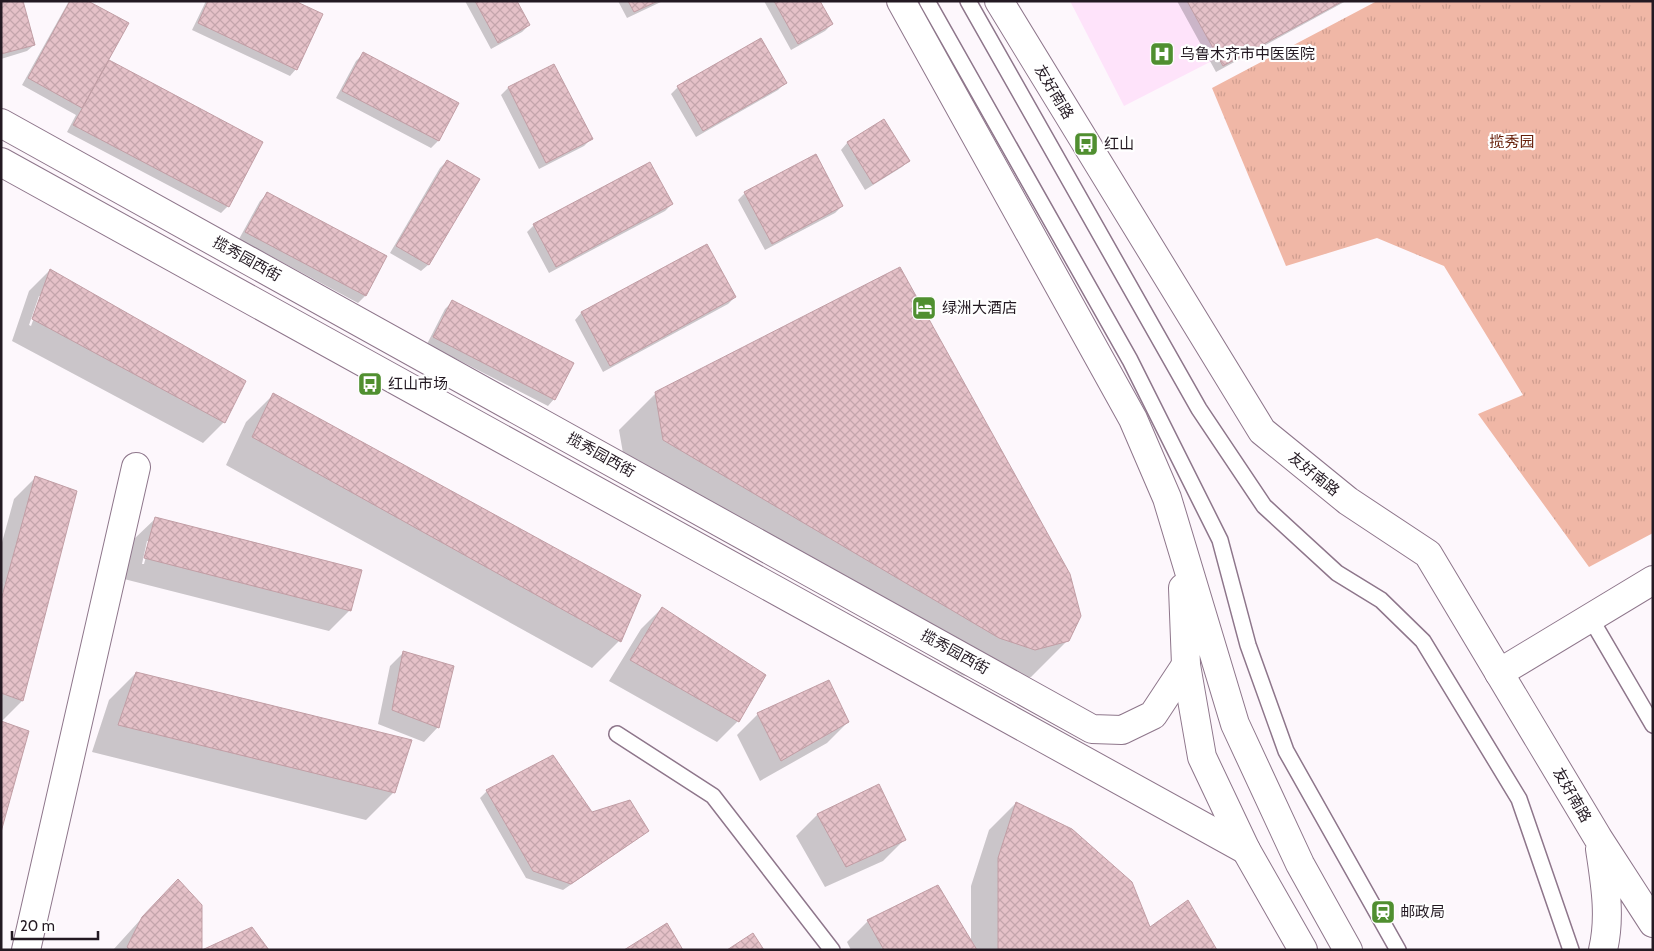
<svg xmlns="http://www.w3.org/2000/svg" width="1654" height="951" font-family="Cabin,'Noto Sans SC',sans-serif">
<defs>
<pattern id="park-tufts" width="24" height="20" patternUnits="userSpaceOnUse" patternTransform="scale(1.25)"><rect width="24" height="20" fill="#f0b7a6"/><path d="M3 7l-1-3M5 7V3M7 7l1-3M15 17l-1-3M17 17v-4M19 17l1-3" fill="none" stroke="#ce9d8f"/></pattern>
<pattern id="building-cross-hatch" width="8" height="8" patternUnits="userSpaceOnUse" patternTransform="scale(1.25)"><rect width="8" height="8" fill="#e5c1c8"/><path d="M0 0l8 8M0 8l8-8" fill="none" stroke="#c4a5ac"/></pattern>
</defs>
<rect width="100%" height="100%" fill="#fdf7fc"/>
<!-- built -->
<path fill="#fee3fa" d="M 1070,1 L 1329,1 L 1124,106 Z"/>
<!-- park -->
<path fill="url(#park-tufts)" d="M 1377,1 L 1653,1 L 1653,533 L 1589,567 L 1478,414 L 1523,395 L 1444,266 L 1377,238 L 1286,266 L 1212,88 Z"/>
<!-- shadow -->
<path fill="#0003" fill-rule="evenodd" d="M 1,1 L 34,45 L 27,51 L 1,59 Z
M 69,1 L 86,1 L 107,61 L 261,142 L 228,206 L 221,213 L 67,132 L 76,115 L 22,85 Z
M 206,1 L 293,1 L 296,69 L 290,76 L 192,30 Z
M 465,1 L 516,1 L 529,25 L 522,32 L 491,49 Z
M 618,1 L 663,1 L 627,18 Z
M 764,1 L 819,1 L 832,24 L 825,31 L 791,50 Z
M 1177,1 L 1346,1 L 1216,72 Z
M 363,54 L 457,104 L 438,141 L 431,148 L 336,98 L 356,61 Z
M 553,65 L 591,139 L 584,146 L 539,169 L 501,95 L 508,88 Z
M 785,83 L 778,90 L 696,137 L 671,94 L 678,87 Z
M 884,121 L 909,160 L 902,167 L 865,190 L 841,150 L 847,143 Z
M 447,161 L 478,180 L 428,265 L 421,271 L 390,253 L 440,168 Z
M 745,193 L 842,206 L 835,213 L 765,250 L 738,200 Z
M 267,194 L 386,256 L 365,296 L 358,303 L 239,239 L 260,201 Z
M 672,204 L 665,211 L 549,273 L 527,232 L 534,225 Z
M 707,245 L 735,297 L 728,304 L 603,372 L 575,320 L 581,313 Z
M 50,270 L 224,422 L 203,443 L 12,341 L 29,291 ZM 39,296 L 42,296 L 31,326 L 29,325 Z
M 452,302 L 554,399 L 548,406 L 427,344 L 445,309 Z
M 656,393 L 1068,640 L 1031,677 L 997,686 L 962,675 L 627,476 L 619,430 Z
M 273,395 L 640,595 L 619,641 L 592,668 L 226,465 L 246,422 Z
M 35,478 L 75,492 L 22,701 L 1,722 L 1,546 L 14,499 Z
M 156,518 L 350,610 L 329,631 L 124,579 L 134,539 ZM 147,541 L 150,541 L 144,564 L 142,564 Z
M 662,608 L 738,721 L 717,742 L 609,681 L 641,629 Z
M 404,652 L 438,727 L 424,742 L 378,724 L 390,666 Z
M 136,673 L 394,792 L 366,820 L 92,752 L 109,700 Z
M 758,714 L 848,722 L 827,743 L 760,781 L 737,735 Z
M 878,786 L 904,840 L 883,861 L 825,887 L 796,836 L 817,815 Z
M 487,791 L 591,814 L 648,831 L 563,890 L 526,878 L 480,798 Z
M 1016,803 L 1149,928 L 1215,950 L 851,950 L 847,942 L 868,921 L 971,942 L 971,886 L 989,830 Z
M 151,908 L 200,950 L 113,950 Z"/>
<!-- building -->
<path fill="url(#building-cross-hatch)" stroke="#c19ea5" d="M 1,1 L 23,1 L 35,45 L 1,54 Z
M 70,1 L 88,1 L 129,23 L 82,108 L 28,78 Z
M 208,1 L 295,1 L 323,14 L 297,70 L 198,23 Z
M 475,1 L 517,1 L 530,25 L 498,43 Z
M 628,1 L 658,1 L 634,12 Z
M 774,1 L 820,1 L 833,24 L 798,44 Z
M 1187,1 L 1343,1 L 1223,66 Z
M 761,38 L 787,83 L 703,131 L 677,86 Z
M 363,52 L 459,103 L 439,141 L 342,91 Z
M 109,60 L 263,142 L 229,207 L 73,125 Z
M 554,64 L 593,139 L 546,163 L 508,87 Z
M 884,119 L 910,161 L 873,184 L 847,142 Z
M 816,154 L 843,206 L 772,244 L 744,192 Z
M 447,160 L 480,179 L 429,265 L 396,246 Z
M 650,162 L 673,204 L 556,267 L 533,224 Z
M 267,192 L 387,256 L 366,296 L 245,232 Z
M 707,244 L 736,297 L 610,366 L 581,312 Z
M 900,267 L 1070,574 L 1081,616 L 1069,641 L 1035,650 L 999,638 L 663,440 L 655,392 Z
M 50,269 L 246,381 L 225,423 L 32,319 Z
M 452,300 L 574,363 L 555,400 L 433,337 Z
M 273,393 L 641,595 L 621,642 L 252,437 Z
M 35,476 L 77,491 L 23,701 L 1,693 L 1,600 Z
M 155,517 L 362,570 L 351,611 L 144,558 Z
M 662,607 L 766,675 L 739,722 L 630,660 Z
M 403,651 L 454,666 L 439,728 L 392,710 Z
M 136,672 L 412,740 L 395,793 L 118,725 Z
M 829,680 L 849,722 L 781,761 L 757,713 Z
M 1,721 L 29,731 L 1,832 Z
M 553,755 L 592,812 L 630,800 L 649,831 L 571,884 L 533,871 L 486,790 Z
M 879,784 L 906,840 L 846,867 L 817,814 Z
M 1016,802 L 1072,829 L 1132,882 L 1150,927 L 1188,900 L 1217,950 L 998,950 L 998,858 Z
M 178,879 L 202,905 L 202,950 L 130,950 L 127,947 L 142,917 Z
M 938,885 L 977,950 L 884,950 L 867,920 Z
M 667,923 L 683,950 L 624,950 Z
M 252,927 L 269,950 L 202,950 Z
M 753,933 L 764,950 L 727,950 Z"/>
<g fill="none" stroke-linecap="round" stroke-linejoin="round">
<defs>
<path id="service" d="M 927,1 L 1130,360 L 1220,540 L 1248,645 L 1286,751 L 1398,950
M 968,1 L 1199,409 L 1264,506 L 1337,573 L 1381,600 L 1423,641 L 1519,799 L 1571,950
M 1591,619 L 1653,725
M 617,734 L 713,796 L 832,950"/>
<path id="minor" d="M 1499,673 L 1653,580
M 26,950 L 136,467"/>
<path id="tertiary" d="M 1,123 L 1092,729 L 1122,730 L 1153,715 L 1186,665
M 1,162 L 1246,850"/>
<path id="primary" d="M 901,1 L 1133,419 L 1167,498 L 1235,724 L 1300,864 L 1348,950
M 999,1 L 1262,431 L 1348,501 L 1428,554 L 1598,838 L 1653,923
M 1183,588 L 1186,665 L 1202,757 L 1246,850 L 1303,950
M 1600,849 C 1605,883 1611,916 1603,950"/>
</defs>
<!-- service casing -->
<use href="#service" stroke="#8e768b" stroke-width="18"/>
<!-- minor casing -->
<use href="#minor" stroke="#8e768b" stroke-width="30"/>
<!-- tertiary casing -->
<use href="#tertiary" stroke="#8e768b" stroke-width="30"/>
<!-- primary casing -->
<use href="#primary" stroke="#8e768b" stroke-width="30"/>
<!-- service -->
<use href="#service" stroke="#fff" stroke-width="15"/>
<!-- minor -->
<use href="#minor" stroke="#fff" stroke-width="28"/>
<!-- tertiary -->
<use href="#tertiary" stroke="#fff" stroke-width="28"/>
<!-- primary -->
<use href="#primary" stroke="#fff" stroke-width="28"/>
</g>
<!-- icons -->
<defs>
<symbol id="hospital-square" viewBox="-11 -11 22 22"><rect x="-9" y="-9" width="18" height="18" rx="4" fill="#508f30" stroke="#fff"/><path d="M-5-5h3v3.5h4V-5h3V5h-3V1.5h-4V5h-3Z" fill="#fff"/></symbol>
<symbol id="bus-square" viewBox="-11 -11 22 22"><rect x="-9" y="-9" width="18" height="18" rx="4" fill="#508f30" stroke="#fff"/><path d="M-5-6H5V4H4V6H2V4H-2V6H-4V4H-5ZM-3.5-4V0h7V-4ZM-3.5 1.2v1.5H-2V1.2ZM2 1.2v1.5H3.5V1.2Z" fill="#fff"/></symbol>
<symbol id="hotel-square" viewBox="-11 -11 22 22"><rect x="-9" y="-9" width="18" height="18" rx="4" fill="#508f30" stroke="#fff"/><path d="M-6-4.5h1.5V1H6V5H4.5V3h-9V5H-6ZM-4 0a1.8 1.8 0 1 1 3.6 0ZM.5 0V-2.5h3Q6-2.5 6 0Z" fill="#fff"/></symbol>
<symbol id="station-square" viewBox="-11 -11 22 22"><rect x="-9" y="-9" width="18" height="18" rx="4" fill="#508f30" stroke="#fff"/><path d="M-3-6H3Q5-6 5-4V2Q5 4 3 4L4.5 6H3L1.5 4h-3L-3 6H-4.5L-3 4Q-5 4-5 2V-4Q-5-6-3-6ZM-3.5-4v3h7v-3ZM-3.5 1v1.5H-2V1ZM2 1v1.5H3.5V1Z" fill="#fff"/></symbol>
</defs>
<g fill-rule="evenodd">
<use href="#hospital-square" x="1148" y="40" width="28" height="28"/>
<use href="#bus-square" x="1072" y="130" width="28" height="28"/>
<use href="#hotel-square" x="910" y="294" width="28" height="28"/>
<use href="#bus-square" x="356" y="370" width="28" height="28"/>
<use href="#station-square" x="1369" y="898" width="28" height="28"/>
</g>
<g text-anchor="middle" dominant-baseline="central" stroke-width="4.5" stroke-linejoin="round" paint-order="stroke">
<!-- poi labels -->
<g font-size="15" fill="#231922" stroke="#fff" text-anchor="start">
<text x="1180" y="54">乌鲁木齐市中医医院</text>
<text x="1104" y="144">红山</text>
<text x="942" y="308">绿洲大酒店</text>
<text x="388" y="384">红山市场</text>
<text x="1400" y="912">邮政局</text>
</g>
<!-- street labels -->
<g font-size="15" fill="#231922" stroke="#fff">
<text transform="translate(1054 92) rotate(59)">友好南路</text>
<text transform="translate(247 259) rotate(29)">揽秀园西街</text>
<text transform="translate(601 455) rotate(29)">揽秀园西街</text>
<text transform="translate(1314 474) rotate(39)">友好南路</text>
<text transform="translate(955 652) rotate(29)">揽秀园西街</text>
<text transform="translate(1572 795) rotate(60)">友好南路</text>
</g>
<!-- park labels -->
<g font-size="15" fill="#661f09" stroke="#fff">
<text x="1512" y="142">揽秀园</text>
</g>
</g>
<!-- border -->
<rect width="1654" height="951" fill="none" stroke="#231922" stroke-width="5"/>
<!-- scale -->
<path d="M12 931v8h86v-8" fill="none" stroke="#231922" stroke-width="2.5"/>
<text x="20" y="931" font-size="15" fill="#231922" stroke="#ffffff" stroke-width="4" paint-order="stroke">20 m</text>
</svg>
